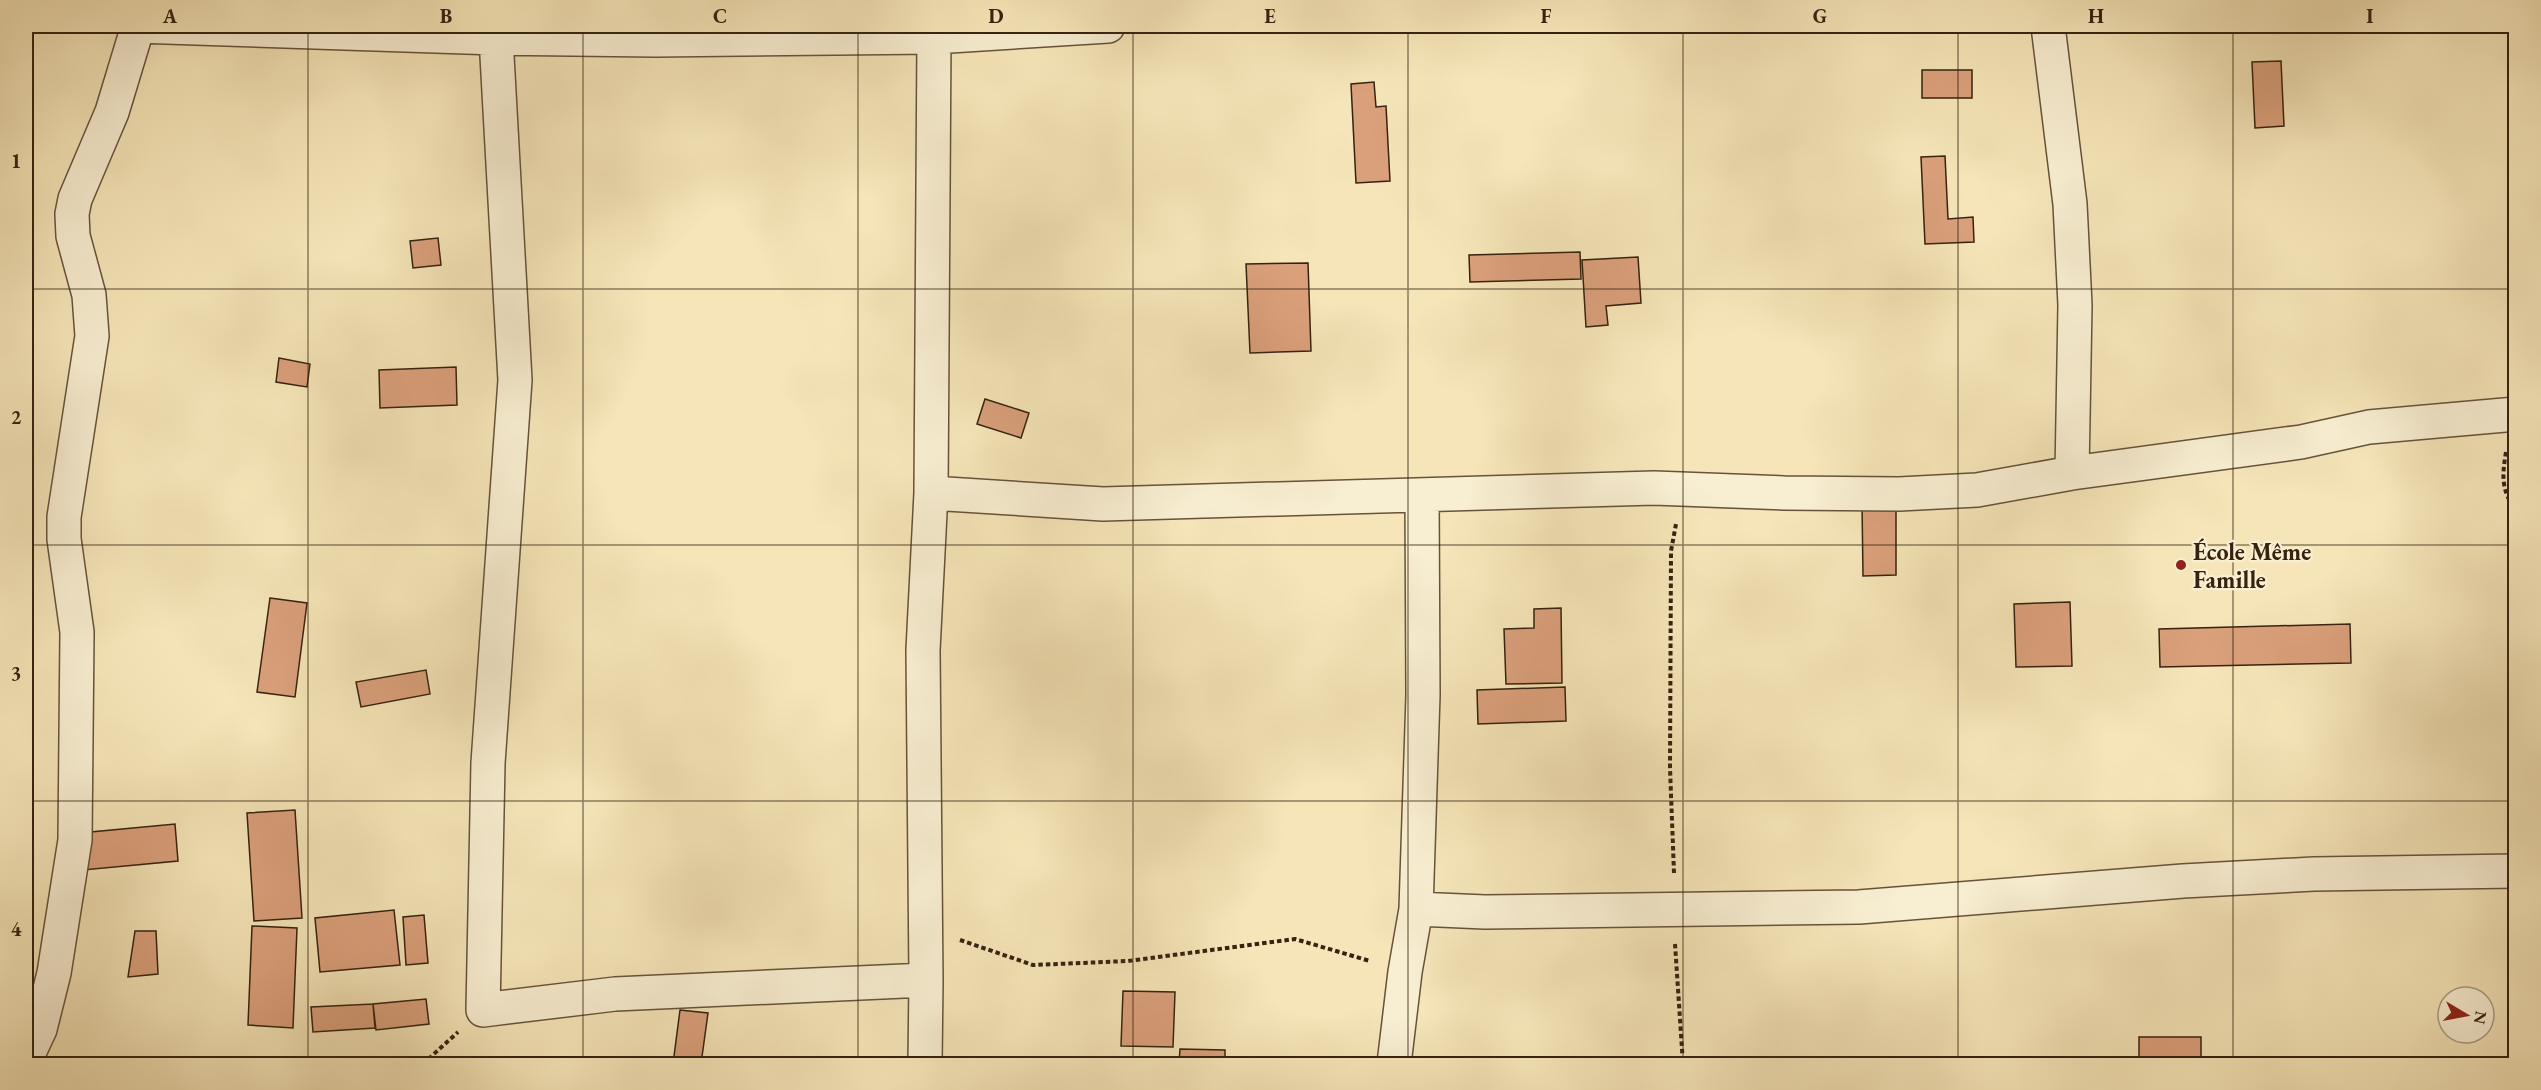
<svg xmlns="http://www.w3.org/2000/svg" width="2541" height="1090" font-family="'EB Garamond',serif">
<rect width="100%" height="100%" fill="#f5e5b8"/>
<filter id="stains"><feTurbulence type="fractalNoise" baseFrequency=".00333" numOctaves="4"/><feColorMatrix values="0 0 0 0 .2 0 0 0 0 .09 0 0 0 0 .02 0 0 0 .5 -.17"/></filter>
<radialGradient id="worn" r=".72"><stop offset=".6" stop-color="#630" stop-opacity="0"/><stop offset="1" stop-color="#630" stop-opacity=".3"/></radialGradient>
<!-- building -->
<path fill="#daa07b" stroke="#362210" stroke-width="1.5" d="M 2281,61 L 2284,126 L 2255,128 L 2252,62 Z
M 1922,70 L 1972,70 L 1972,98 L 1922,98 Z
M 1374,82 L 1376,107 L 1386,106 L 1390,181 L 1356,183 L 1351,84 Z
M 1945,156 L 1948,219 L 1973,217 L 1974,242 L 1925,244 L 1921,157 Z
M 438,238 L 441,265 L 413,268 L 410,241 Z
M 1580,252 L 1581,279 L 1470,282 L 1469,255 Z
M 1638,257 L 1641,303 L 1606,306 L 1608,325 L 1586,327 L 1582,260 Z
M 26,261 L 33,261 L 33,321 L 26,320 Z
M 1308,263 L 1311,351 L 1250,353 L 1246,264 Z
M 279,358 L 310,364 L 307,387 L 276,382 Z
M 456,367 L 457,405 L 380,408 L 379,370 Z
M 985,399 L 1029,413 L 1021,438 L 977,424 Z
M 1862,504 L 1896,504 L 1896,575 L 1863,576 Z
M 270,598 L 307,603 L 295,697 L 257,692 Z
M 2070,602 L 2072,666 L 2016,667 L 2014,604 Z
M 1561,608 L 1562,683 L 1506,684 L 1504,629 L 1534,628 L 1534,609 Z
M 2350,624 L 2351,663 L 2160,667 L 2159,629 Z
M 426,670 L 430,694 L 361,707 L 356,682 Z
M 1565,687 L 1566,721 L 1478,724 L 1477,690 Z
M 295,810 L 302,918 L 254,921 L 247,813 Z
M 175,824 L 178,861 L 83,870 L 80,833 Z
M 394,910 L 400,965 L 320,972 L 315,918 Z
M 424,915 L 428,963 L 406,965 L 403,917 Z
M 252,926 L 297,928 L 293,1028 L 248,1025 Z
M 135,931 L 156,931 L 158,974 L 128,977 Z
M 1123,991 L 1175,992 L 1173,1047 L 1121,1046 Z
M 426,999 L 429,1024 L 376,1030 L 373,1004 Z
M 373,1004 L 375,1028 L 313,1032 L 311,1007 Z
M 680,1010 L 708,1013 L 701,1064 L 673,1064 Z
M 2139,1037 L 2201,1037 L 2201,1064 L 2139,1064 Z
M 1180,1049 L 1225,1050 L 1225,1064 L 1179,1064 Z
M 1903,1060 L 1903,1064 L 1833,1064 L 1833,1061 Z"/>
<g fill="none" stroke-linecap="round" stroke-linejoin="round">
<defs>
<path id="street" d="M 136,26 L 496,38 L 656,40 L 934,37 L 1108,26
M 2048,26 L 2070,204 L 2075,305 L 2072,473
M 496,38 L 515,380 L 488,763 L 483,1010 L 615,994 L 926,980
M 931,493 L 1103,504 L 1654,488 L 1784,493 L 1899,494 L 1977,490 L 2072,473 L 2301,442 L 2369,427 L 2516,414
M 1416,909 L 1485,912 L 1859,907 L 2183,881 L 2314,874 L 2516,871
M 26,1059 L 40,1029 L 54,973 L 75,840 L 77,632 L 64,539 L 64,517 L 92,336 L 89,295 L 73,236 L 72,214 L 75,199 L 112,112 L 138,26
M 925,1064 L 926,980 L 923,650 L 931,493 L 934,37
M 1394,1064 L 1405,972 L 1416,909 L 1423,695 L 1422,496"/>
</defs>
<!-- street casing -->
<use href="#street" stroke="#66533a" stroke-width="36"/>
<!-- path -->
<path stroke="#362210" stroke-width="4" stroke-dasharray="4.5 3" stroke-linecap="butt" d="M 2506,452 C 2502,476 2501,490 2516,511
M 1674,873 L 1670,768 L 1671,551 L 1676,524
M 960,940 L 1033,965 L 1128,961 L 1295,939 L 1370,961
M 1675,944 L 1683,1064
M 423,1064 L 458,1032"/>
<!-- street -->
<use href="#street" stroke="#f8eed1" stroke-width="33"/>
</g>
<!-- grid -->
<path fill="none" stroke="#362210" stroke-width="1.5" stroke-opacity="0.55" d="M 308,26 L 308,1064M 583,26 L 583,1064M 858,26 L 858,1064M 1133,26 L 1133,1064M 1408,26 L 1408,1064M 1683,26 L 1683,1064M 1958,26 L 1958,1064M 2233,26 L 2233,1064M 26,289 L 2516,289M 26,545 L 2516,545M 26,801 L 2516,801"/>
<!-- markers -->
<circle fill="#8f2418" stroke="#f8eed1" stroke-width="2" cx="2181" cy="565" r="6"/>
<g text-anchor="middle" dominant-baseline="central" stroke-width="4.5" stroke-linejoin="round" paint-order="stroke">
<!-- poi labels -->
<g font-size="24" font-weight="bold" fill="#362210" stroke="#f8eed1" text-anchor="start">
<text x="2193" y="551">École Même<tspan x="2193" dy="28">Famille</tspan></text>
</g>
</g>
<!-- margin -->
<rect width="2541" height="1090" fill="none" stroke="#f5e5b8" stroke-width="66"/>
<!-- north arrow -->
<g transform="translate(2466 1015) rotate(100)"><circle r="28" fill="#f8eed1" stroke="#aa9c84" stroke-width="1.5"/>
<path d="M0-4.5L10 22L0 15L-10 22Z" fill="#8f2418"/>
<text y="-9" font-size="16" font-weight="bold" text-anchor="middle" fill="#362210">N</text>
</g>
<rect x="33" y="33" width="2475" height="1024" fill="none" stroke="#362210" stroke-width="2"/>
<g font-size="20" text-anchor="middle" font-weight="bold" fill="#362210">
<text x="170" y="23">A</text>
<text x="446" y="23">B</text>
<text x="720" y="23">C</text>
<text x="996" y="23">D</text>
<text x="1270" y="23">E</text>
<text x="1546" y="23">F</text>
<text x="1820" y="23">G</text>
<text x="2096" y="23">H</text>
<text x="2370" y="23">I</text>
<text x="16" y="168">1</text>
<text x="16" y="424">2</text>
<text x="16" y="680">3</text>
<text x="16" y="936">4</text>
</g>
<rect width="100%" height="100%" filter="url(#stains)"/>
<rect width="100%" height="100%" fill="url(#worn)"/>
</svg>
